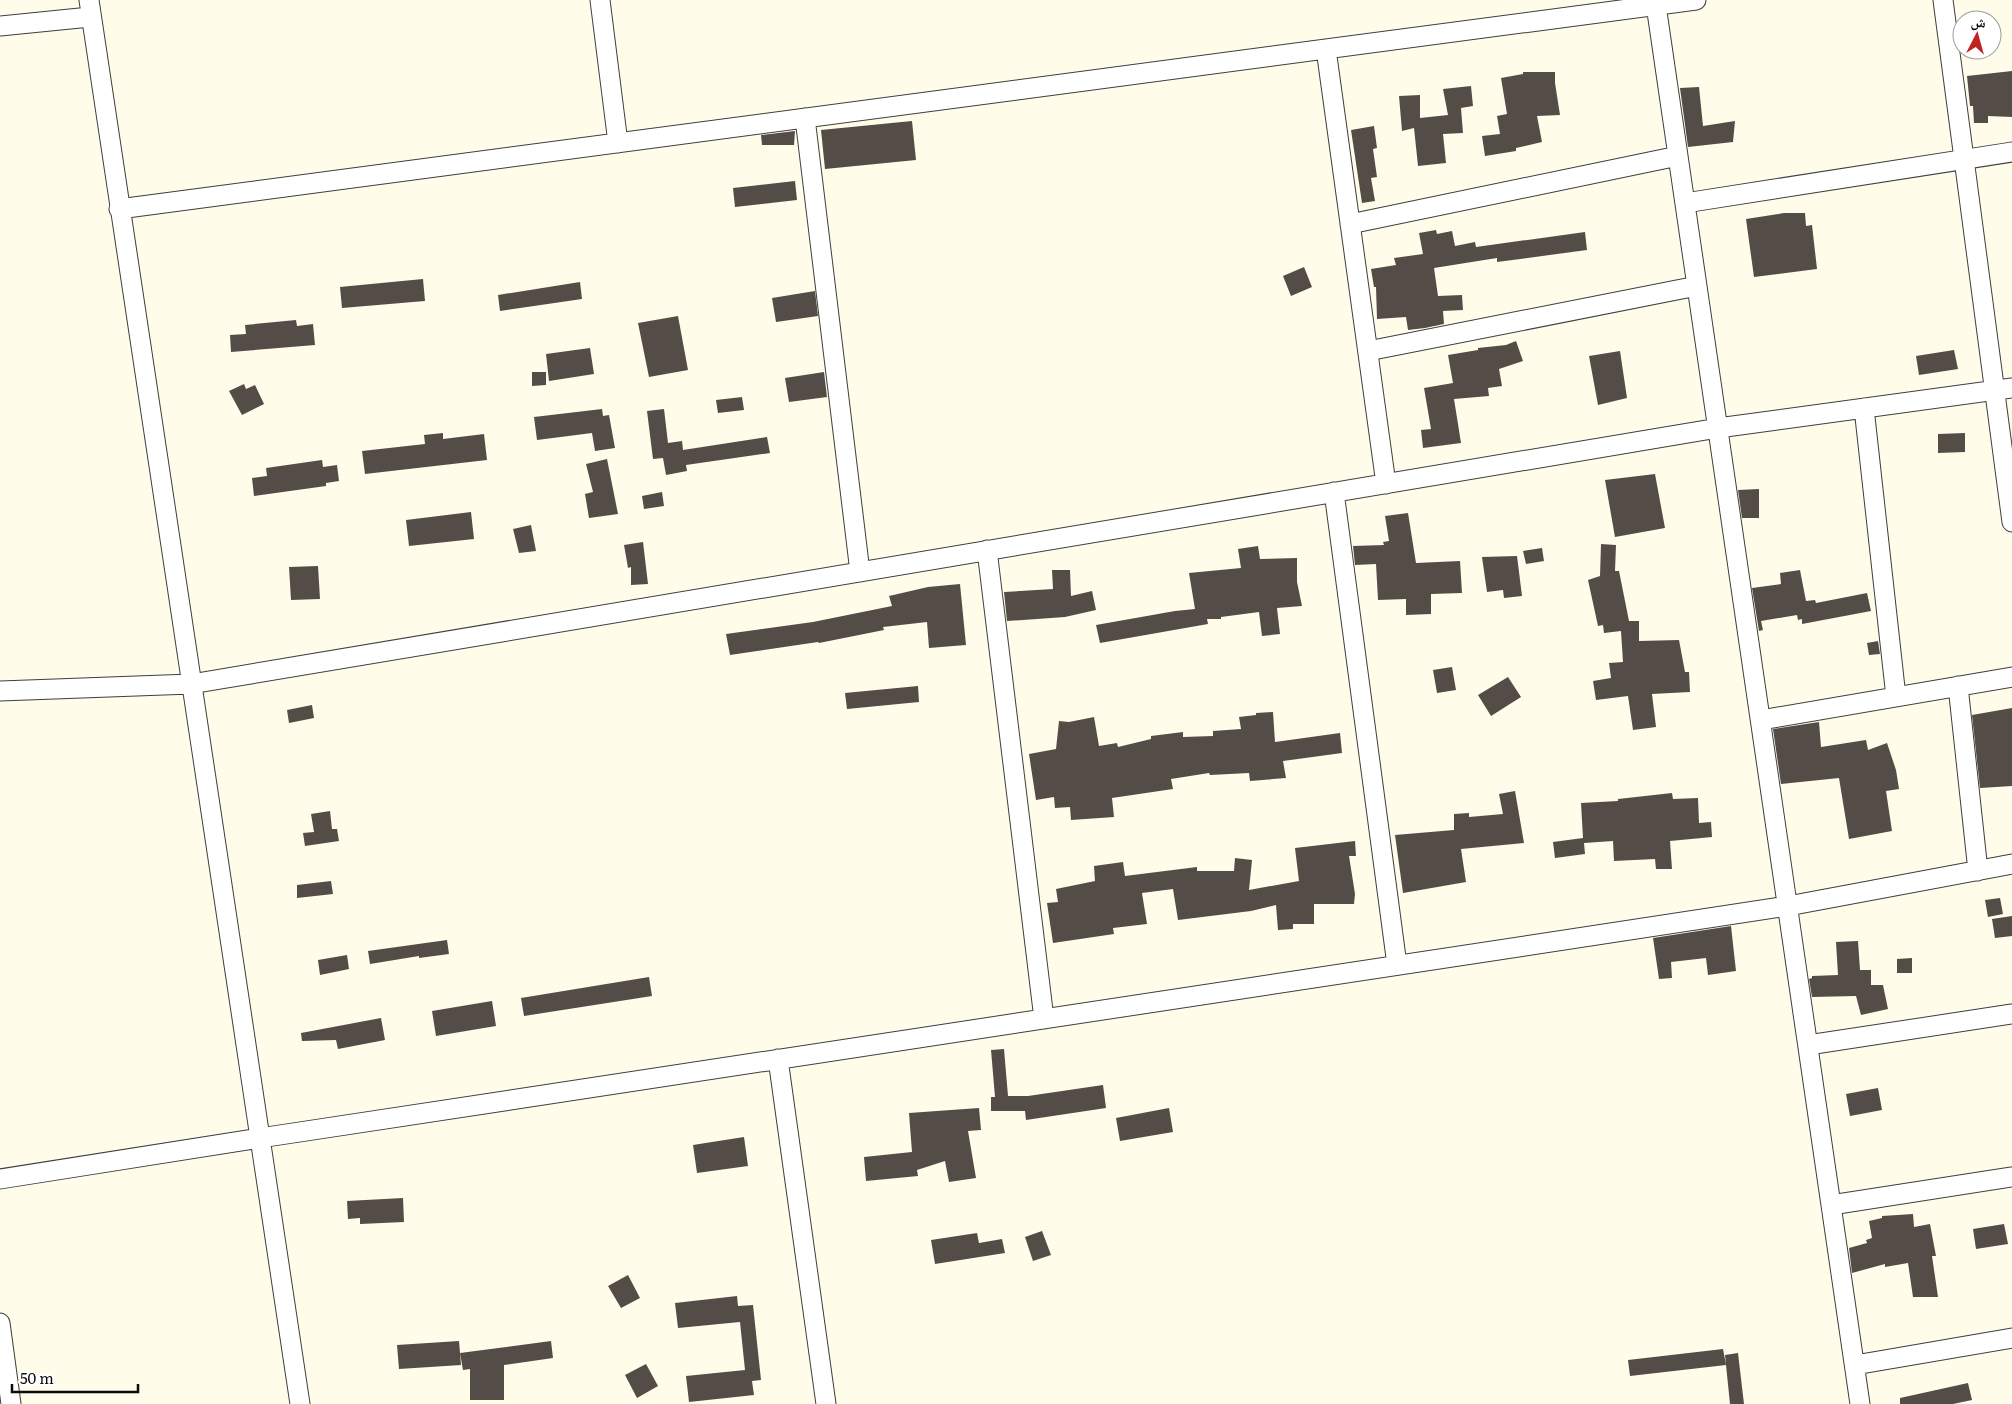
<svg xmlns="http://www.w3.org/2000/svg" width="2012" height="1404" font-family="Literata,'Noto Naskh Arabic',serif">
<rect width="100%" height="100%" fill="#fffcea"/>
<!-- building -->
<path fill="#544d47" d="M 2012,71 L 2012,117 L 1988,116 L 1988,123 L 1974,123 L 1973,106 L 1970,106 L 1967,76 Z
M 1523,72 L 1555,72 L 1555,83 L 1560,115 L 1537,116 L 1542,142 L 1516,148 L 1516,151 L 1485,156 L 1482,136 L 1500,134 L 1497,116 L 1507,114 L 1501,78 L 1523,74 Z
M 1471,86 L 1473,106 L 1461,108 L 1463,133 L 1443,134 L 1446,163 L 1418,166 L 1414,128 L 1402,131 L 1399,96 L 1420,95 L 1420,118 L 1448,115 L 1443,89 Z
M 1699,87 L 1703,126 L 1735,121 L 1733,142 L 1688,147 L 1680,88 Z
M 912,121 L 916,160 L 825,169 L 821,130 Z
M 1374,126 L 1377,148 L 1373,149 L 1377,177 L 1371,178 L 1375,201 L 1362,203 L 1351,130 Z
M 795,131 L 794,145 L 762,145 L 761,135 Z
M 795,181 L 797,200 L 735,207 L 733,188 Z
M 1784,213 L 1805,213 L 1806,226 L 1812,225 L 1817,269 L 1754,277 L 1746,219 Z
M 1436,230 L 1437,234 L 1452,231 L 1455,246 L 1475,242 L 1476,247 L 1585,232 L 1587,250 L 1497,262 L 1497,258 L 1434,268 L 1438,296 L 1462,295 L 1463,310 L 1443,311 L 1444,324 L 1425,328 L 1408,330 L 1406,317 L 1377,319 L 1376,287 L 1374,287 L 1371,269 L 1396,265 L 1394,258 L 1423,254 L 1419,233 Z
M 1304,267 L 1312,287 L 1291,296 L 1283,276 Z
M 423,279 L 425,301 L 342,308 L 340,287 Z
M 580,282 L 582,299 L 500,311 L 498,295 Z
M 815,291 L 818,316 L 776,322 L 772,298 Z
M 678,316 L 688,370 L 649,377 L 638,323 Z
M 296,320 L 297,326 L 313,324 L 315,345 L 231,352 L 230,335 L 246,334 L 245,325 Z
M 1516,341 L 1523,361 L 1499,369 L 1502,386 L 1488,388 L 1489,396 L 1454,399 L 1461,443 L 1423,448 L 1421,430 L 1431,429 L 1424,388 L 1453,383 L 1448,355 L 1478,350 L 1478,348 L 1506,345 Z
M 590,348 L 594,374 L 549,381 L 546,354 Z
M 1954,350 L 1958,369 L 1919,375 L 1916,356 Z
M 1620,351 L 1627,398 L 1598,405 L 1589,356 Z
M 532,372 L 546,372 L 546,385 L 532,386 Z
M 824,372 L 827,397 L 789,402 L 785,378 Z
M 244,384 L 246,389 L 255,385 L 264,404 L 242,415 L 229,391 Z
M 742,397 L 744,410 L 718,413 L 716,400 Z
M 602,409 L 603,416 L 609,415 L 615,448 L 595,451 L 592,433 L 537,440 L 534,417 Z
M 664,409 L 668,443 L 682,441 L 683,450 L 767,437 L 770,453 L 686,465 L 687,471 L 666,475 L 663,458 L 653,459 L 647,411 Z
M 443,433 L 443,439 L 484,434 L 487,460 L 365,474 L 362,451 L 425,444 L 424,435 Z
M 1965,433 L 1965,452 L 1938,453 L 1938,434 Z
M 607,459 L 618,514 L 589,518 L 585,494 L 593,492 L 586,464 Z
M 322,460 L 323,467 L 337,465 L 339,481 L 326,483 L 326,486 L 254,496 L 252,478 L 267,476 L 266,468 Z
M 1655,474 L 1665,528 L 1615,537 L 1605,480 Z
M 1759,489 L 1759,518 L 1742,518 L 1738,490 Z
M 662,492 L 664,506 L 644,509 L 642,496 Z
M 471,512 L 474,539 L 409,546 L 406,520 Z
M 1408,513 L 1416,563 L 1460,561 L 1462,593 L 1431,594 L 1431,614 L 1406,615 L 1406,599 L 1378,600 L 1376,564 L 1355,565 L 1353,546 L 1384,545 L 1383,542 L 1389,541 L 1385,516 Z
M 531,525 L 536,551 L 519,553 L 513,529 Z
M 643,542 L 648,584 L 631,585 L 631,567 L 628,568 L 624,545 Z
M 1601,544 L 1616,545 L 1615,571 L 1619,571 L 1629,621 L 1639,621 L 1639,641 L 1679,640 L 1685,672 L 1689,672 L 1690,692 L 1652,694 L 1656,727 L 1633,730 L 1628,696 L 1596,700 L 1593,681 L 1611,678 L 1609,663 L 1623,662 L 1621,631 L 1604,633 L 1603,625 L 1598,626 L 1588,580 L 1600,576 Z
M 1258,546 L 1260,559 L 1297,558 L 1297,582 L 1302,606 L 1277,608 L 1280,634 L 1262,636 L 1259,612 L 1221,617 L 1221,619 L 1207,619 L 1208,624 L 1100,643 L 1096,625 L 1175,611 L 1195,609 L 1189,573 L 1241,568 L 1238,549 Z
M 1542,548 L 1544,561 L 1526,564 L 1523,551 Z
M 1517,556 L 1522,596 L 1504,598 L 1503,590 L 1487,592 L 1482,557 Z
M 318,566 L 320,599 L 291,600 L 289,567 Z
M 1052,570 L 1070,570 L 1071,596 L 1092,591 L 1096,610 L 1065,617 L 1007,621 L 1004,592 L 1053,589 Z
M 1800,570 L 1806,601 L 1815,600 L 1816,603 L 1867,593 L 1871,611 L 1802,624 L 1802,619 L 1798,620 L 1797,615 L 1761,621 L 1763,630 L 1759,631 L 1752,588 L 1781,584 L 1780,573 Z
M 960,584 L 966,645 L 929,648 L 927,622 L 883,627 L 884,630 L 819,643 L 818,642 L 730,655 L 726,634 L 813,622 L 892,606 L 889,596 L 928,587 Z
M 1878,641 L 1880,654 L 1869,655 L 1867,643 Z
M 1452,667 L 1456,690 L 1437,693 L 1433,670 Z
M 1508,677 L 1521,697 L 1491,716 L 1478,695 Z
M 918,686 L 919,702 L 847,709 L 845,693 Z
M 312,705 L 314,718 L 289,723 L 287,710 Z
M 2012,708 L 2012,786 L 1980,788 L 1972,715 Z
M 1273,712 L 1275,742 L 1340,733 L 1342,753 L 1283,761 L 1286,778 L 1250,781 L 1249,773 L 1210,775 L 1209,773 L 1171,779 L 1173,789 L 1112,798 L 1114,817 L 1071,820 L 1070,807 L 1055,808 L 1054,797 L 1036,800 L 1029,754 L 1056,749 L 1059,721 L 1069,722 L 1094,717 L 1099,746 L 1117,743 L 1118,747 L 1151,739 L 1151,736 L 1183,732 L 1183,737 L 1213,736 L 1213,731 L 1241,729 L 1239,717 L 1256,715 L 1256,713 Z
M 1819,722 L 1821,747 L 1866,740 L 1868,750 L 1887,743 L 1896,770 L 1899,789 L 1886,791 L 1892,831 L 1849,839 L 1839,778 L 1781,784 L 1773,729 Z
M 1515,791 L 1524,843 L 1461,849 L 1466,882 L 1403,893 L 1395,835 L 1454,830 L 1454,814 L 1469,813 L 1469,817 L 1503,814 L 1499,794 Z
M 1672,793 L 1673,799 L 1698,798 L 1699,823 L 1711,822 L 1712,837 L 1670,841 L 1672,869 L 1656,869 L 1655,859 L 1614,861 L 1613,841 L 1584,843 L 1585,854 L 1555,858 L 1553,842 L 1583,838 L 1581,803 L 1618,801 L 1618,799 Z
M 330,811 L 332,829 L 337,829 L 339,841 L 305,846 L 303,833 L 314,832 L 311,814 Z
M 1355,841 L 1356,856 L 1349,856 L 1355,894 L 1354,904 L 1314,904 L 1314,924 L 1293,924 L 1293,929 L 1278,930 L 1276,905 L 1251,911 L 1178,920 L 1173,889 L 1142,893 L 1147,924 L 1113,928 L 1114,934 L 1053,943 L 1047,903 L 1058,902 L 1056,889 L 1095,881 L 1094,866 L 1123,862 L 1125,876 L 1197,867 L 1197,871 L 1234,871 L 1235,858 L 1252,860 L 1249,890 L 1299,881 L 1295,848 Z
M 331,881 L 333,894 L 297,898 L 297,885 Z
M 2000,898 L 2003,914 L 1988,917 L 1985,900 Z
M 2012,916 L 2012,936 L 1995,938 L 1992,919 Z
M 1731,926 L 1736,971 L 1708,975 L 1706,958 L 1671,962 L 1672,978 L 1659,979 L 1653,938 Z
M 447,940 L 449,954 L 419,958 L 419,956 L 370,964 L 368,951 Z
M 1858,941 L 1860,970 L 1871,970 L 1871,985 L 1883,985 L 1888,1009 L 1861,1015 L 1856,996 L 1812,997 L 1809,979 L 1812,978 L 1812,976 L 1838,975 L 1836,942 Z
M 347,955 L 349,969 L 320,975 L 318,960 Z
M 1912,958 L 1912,973 L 1897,973 L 1897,959 Z
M 649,977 L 652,996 L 524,1016 L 521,998 Z
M 492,1001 L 496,1026 L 436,1036 L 432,1011 Z
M 381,1018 L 385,1040 L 338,1049 L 336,1040 L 302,1041 L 301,1033 Z
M 1004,1049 L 1008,1096 L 1028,1096 L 1103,1085 L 1106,1108 L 1026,1120 L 1025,1111 L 991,1111 L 991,1097 L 995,1097 L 991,1050 Z
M 1878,1088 L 1882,1110 L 1850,1116 L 1846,1094 Z
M 979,1108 L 981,1130 L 968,1131 L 976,1178 L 949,1182 L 945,1161 L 917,1170 L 918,1176 L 866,1181 L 864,1157 L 912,1152 L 909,1113 Z
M 1169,1108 L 1173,1132 L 1120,1141 L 1116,1118 Z
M 744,1137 L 748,1166 L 697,1173 L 693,1145 Z
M 403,1198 L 404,1222 L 360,1224 L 360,1218 L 348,1219 L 347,1201 Z
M 1913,1214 L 1914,1227 L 1930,1224 L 1936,1256 L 1932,1256 L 1938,1297 L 1913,1297 L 1908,1263 L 1885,1267 L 1885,1264 L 1852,1273 L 1849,1248 L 1867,1243 L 1866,1240 L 1872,1238 L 1869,1221 L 1882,1218 L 1882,1216 Z
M 2004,1224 L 2008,1244 L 1976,1249 L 1973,1229 Z
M 1042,1231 L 1051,1255 L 1033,1261 L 1025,1237 Z
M 977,1233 L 979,1243 L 1002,1239 L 1005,1253 L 935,1264 L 931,1240 Z
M 628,1275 L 640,1298 L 621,1308 L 608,1286 Z
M 737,1296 L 738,1306 L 753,1305 L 761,1380 L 752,1381 L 754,1395 L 689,1402 L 686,1376 L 745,1370 L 740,1322 L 678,1328 L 675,1303 Z
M 459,1341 L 461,1365 L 399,1369 L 397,1345 Z
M 551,1341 L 553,1358 L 504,1365 L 504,1400 L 470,1400 L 470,1369 L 463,1370 L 460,1353 Z
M 1723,1349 L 1726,1365 L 1630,1376 L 1628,1360 Z
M 1738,1353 L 1744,1404 L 1730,1404 L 1725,1355 Z
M 646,1364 L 658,1386 L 637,1398 L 625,1375 Z
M 1968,1383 L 1972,1400 L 1953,1404 L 1900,1404 L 1900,1398 Z"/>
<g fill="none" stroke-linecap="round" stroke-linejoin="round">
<defs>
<path id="minor" d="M 89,0 L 300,1404
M 600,0 L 618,143
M 1943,0 L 2012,522
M 1656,5 L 1860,1404
M 0,26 L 90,17
M 1326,49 L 1386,484
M 805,118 L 860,572
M 1685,203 L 2012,152
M 119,209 L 1696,0
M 1350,224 L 1678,156
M 1368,351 L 1697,286
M 1864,408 L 1896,697
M 1334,492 L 1397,965
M 987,550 L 1044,1019
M 1958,686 L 1978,871
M 0,691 L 191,684 L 1718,428 L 2012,388
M 1761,720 L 2012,677
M 1808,1045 L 2012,1014
M 778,1059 L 826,1404
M 0,1179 L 260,1138 L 1788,906 L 2012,864
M 1831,1205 L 2012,1177
M 0,1323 L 11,1404
M 1855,1365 L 2012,1338"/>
</defs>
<!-- minor casing -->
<use href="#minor" stroke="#3e3e3e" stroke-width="21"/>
<!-- minor -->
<use href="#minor" stroke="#fff" stroke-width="19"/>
</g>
<!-- north arrow -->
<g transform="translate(1977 35) rotate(6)"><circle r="24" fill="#ffffff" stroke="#9d9d9d"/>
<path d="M0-4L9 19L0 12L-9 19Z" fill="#bf241f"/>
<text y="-8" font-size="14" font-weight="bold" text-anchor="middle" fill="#0b0b0b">ش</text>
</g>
<!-- scale -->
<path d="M12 1384v8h126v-8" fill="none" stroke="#0b0b0b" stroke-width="2.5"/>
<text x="20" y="1384" font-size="15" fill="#0b0b0b" stroke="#ffffff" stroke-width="4" paint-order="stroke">50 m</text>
</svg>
